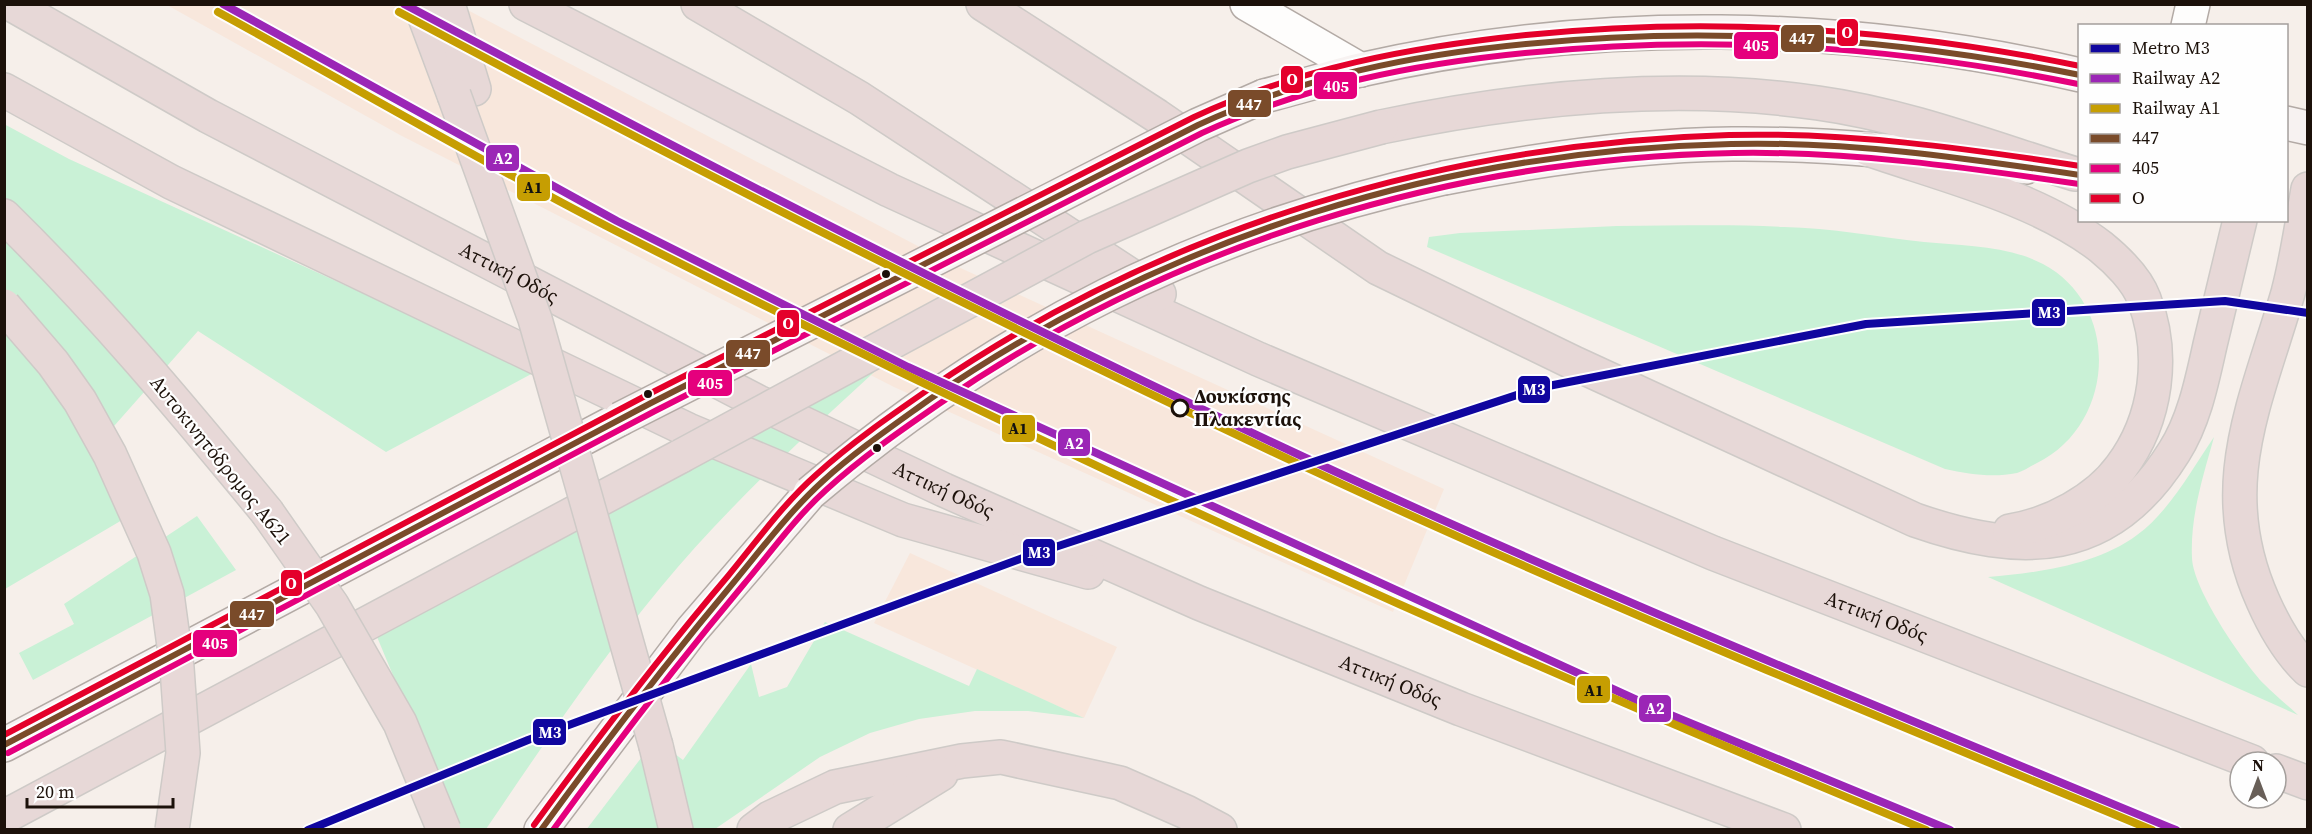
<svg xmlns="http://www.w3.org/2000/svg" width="2312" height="834" font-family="'Source Serif 4',serif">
<rect width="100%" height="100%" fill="#f6efea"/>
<!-- built -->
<path fill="#f8e7dc" d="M 167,5 L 458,5 L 954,265 L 1444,489 L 1393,612 L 894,387 L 400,135 Z
M 910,553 L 1117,647 L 1084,718 L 874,623 Z"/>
<!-- green -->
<path fill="#c9f1d6" d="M 4,124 L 69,159 L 535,372 L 386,452 L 198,331 L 107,434 L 151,503 L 5,589 Z
M 1617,226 C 1672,226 1728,224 1784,227 C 1831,228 1878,237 1924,242 C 1963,246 2007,245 2043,264 C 2122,306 2115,425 2037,463 C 2031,466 2024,471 2017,473 C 1992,478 1969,474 1945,469 L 1427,247 L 1429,237 L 1460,233 Z
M 898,350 C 817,425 732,501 661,587 C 597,664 542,747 486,829 L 457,829 L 375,632 Z
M 2214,437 C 2203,477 2190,516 2192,558 C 2193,589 2242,661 2264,684 C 2275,695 2287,705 2298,715 L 1988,577 C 2037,573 2097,565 2137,535 C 2169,512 2192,469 2214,437 Z
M 197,516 L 236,570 L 33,680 L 19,653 L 74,624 L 64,604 Z
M 825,622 L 969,686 L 977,669 L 1084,718 L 1028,711 L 975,711 L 919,719 L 870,733 L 820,757 L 715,829 L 586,830 L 664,728 L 671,733 L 663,745 L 683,760 L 751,664 L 759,697 L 787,687 Z"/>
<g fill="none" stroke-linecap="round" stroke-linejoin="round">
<defs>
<path id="minor" d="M 2188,26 L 2193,4"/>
<path id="tertiary" d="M 1247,4 L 1361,70"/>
<path id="secondary" d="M 1264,96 C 1296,88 1328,78 1360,70 C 1596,16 1845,21 2080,75
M 2286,123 L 2308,128
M 1444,178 C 1539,159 1635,145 1732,144 C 1831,143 1929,154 2026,167
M 4,745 L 620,419
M 541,830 L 692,630 L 810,493"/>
<g id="motorway">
<path id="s1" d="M 11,4 L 208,116 L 758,402 L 944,490 L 1199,603 L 1461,709 L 1784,830"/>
<path d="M 420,4 L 454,95"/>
<path d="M 448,4 L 474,89"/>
<path id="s2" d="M 526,4 L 889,190 L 1258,359 L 1713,553 L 2252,762"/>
<path d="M 698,4 L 859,98 L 1159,294"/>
<path d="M 983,4 L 1157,116 L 1378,268 L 1574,363 L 1915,520 C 2021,557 2109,557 2174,452 C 2194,421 2202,381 2210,345 C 2220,303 2230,262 2240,220"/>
<path d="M 4,90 L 171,182 L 688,430 L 903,520 L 1088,572"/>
<path d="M 1381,127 C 1520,98 1676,82 1818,103 C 1905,115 1991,148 2075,174"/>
<path d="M 1868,149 C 1943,175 2038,198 2101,247 C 2117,260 2137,280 2144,299 C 2165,354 2157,419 2121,467 C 2097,500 2050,525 2010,531"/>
<path d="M 2308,189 C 2302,224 2297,259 2288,293 C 2256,403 2212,487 2263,601 C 2274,626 2288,651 2308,670"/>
<path d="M 4,216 C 99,309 183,410 267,512"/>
<path d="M 656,746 L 676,830"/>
<path d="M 2276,771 L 2308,783"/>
<path d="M 4,817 L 681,456"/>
<path d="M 754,830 L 770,818 L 835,787 L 962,761 L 1001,757 L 1120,783 L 1186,812 L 1220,830"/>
<path d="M 850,830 L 941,774"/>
</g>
</defs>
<!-- minor casing -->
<use href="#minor" stroke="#b3aaa5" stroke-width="36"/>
<!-- tertiary casing -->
<use href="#tertiary" stroke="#b3aaa5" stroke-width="36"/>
<!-- secondary casing -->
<use href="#secondary" stroke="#b3aaa5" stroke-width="36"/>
<!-- motorway casing -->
<use href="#motorway" stroke="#cecac7" stroke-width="36"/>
<!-- minor -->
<use href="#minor" stroke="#fefdfc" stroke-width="33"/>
<!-- tertiary -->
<use href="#tertiary" stroke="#fefdfc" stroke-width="33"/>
<!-- secondary -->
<use href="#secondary" stroke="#f7f2f1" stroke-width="33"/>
<!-- motorway -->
<use href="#motorway" stroke="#e7d8d7" stroke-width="33"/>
<defs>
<path id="secondary-bridge" d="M 620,419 L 1198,125 L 1264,96
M 810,493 C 999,332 1201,231 1444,178"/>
<path id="motorway-bridge" d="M 454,95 L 535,319 L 656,746
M 4,306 L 53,363 L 80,401 L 110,455 L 154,553 L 167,594 L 177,668 L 183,753 L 172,830
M 681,456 L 1087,237 L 1248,166 L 1287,152 L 1381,127
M 267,512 L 332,605 L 400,723 L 444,830"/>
</defs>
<!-- secondary-bridge casing -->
<use href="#secondary-bridge" stroke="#b3aaa5" stroke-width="36" stroke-linecap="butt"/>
<!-- motorway-bridge casing -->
<use href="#motorway-bridge" stroke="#cecac7" stroke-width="36" stroke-linecap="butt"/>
<!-- secondary-bridge -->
<use href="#secondary-bridge" stroke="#f7f2f1" stroke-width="33"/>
<!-- motorway-bridge -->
<use href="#motorway-bridge" stroke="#e7d8d7" stroke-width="33"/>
<defs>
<path id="bus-1" d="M 4,745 L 651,403 L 1198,125 C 1302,77 1412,55 1526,44 C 1713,25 1896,38 2080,75
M 541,830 C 603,745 667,662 734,582 C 763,547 790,511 823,481 C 856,451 894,425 930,399 C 1165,237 1447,150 1731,144 C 1848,141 1964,158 2080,175"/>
<path id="bus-2" d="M 8,753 L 655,411 L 1202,133 C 1304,86 1413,64 1525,53 C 1714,34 1893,46 2078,84
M 553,830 C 614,746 677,664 744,584 C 771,552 795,518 826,490 C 861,458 900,431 939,404 C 1170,244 1453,158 1734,153 C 1849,151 1964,167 2079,184"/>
<path id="bus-3" d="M 4,735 L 647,395 L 1194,117 C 1299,68 1411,47 1526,35 C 1713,16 1896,28 2080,66
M 534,825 C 596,740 660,656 728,576 C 757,541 783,504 817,474 C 852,442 893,414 932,387 C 1166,227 1447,143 1729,135 C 1847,132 1964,148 2080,166"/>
</defs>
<!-- bus-1 casing -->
<use href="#bus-1" stroke="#fefefe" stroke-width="10"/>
<!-- bus-2 casing -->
<use href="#bus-2" stroke="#fefefe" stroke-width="10"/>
<!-- bus-3 casing -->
<use href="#bus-3" stroke="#fefefe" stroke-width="10"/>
<!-- bus-1 -->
<use href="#bus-1" stroke="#7a4b2a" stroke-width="6"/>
<!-- bus-2 -->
<use href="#bus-2" stroke="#e5007d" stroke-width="6"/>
<!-- bus-3 -->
<use href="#bus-3" stroke="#e4002b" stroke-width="6"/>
<defs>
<path id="rail-1" d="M 223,4 L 617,221 L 908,367 L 1661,711 L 1950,830
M 404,4 C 702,163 1002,317 1308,459 C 1594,591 1885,710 2176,830"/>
<path id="rail-2" d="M 218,12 C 351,85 483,163 618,232 C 1045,449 1483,648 1926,830
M 399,12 C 696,171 997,323 1303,466 C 1582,596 1867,712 2152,830"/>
</defs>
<!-- rail-1 casing -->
<use href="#rail-1" stroke="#fefefe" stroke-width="12"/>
<!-- rail-2 casing -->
<use href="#rail-2" stroke="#fefefe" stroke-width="12"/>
<!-- rail-1 -->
<use href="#rail-1" stroke="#9b26b6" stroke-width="8"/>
<!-- rail-2 -->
<use href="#rail-2" stroke="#c69e02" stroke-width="8"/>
<defs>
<path id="metro-1" d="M 308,830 L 528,740 L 1031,555 L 1538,388 L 1866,324 L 2225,301 L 2308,313"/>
</defs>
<!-- metro-1 casing -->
<use href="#metro-1" stroke="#fefefe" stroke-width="12"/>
<!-- metro-1 -->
<use href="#metro-1" stroke="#10069f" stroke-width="8"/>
</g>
<!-- markers -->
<g fill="#1c110a" stroke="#fefefe" stroke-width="2">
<circle cx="886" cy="274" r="5"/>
<circle cx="648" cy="394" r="5"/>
<circle cx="877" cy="448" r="5"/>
</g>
<circle fill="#fefefe" stroke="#1c110a" stroke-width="3" cx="1180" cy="408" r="8"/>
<g text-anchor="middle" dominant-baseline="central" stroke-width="4.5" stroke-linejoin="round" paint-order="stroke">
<!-- street labels -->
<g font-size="20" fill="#1c110a" stroke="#fefefe">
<text stroke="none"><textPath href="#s1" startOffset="566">Αττική Οδός</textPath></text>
<text transform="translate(221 460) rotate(51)">Αυτοκινητόδρομος Α621</text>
<text stroke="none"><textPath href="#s1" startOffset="1052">Αττική Οδός</textPath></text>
<text stroke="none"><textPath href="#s2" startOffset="1484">Αττική Οδός</textPath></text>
<text stroke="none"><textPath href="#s1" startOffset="1538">Αττική Οδός</textPath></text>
</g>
<!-- stop labels -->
<g font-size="20" font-weight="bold" fill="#1c110a" stroke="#fefefe" text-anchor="start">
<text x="1194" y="396">Δουκίσσης<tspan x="1194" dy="23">Πλακεντίας</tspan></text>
</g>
</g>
<g stroke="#fefefe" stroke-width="2">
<rect x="1836" y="18" width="23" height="29" rx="6" fill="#e4002b"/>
<rect x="1780" y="24" width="45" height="29" rx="6" fill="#7a4b2a"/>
<rect x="1733" y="31" width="46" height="29" rx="6" fill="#e5007d"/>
<rect x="1280" y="65" width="24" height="29" rx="6" fill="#e4002b"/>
<rect x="1313" y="71" width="45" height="29" rx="6" fill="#e5007d"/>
<rect x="1227" y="89" width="45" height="29" rx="6" fill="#7a4b2a"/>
<rect x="485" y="144" width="35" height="28" rx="6" fill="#9b26b6"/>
<rect x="516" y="173" width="35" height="29" rx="6" fill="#c69e02"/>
<rect x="2031" y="298" width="35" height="29" rx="6" fill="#10069f"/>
<rect x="776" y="309" width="24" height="29" rx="6" fill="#e4002b"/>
<rect x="725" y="339" width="46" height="29" rx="6" fill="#7a4b2a"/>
<rect x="687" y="369" width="46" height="28" rx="6" fill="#e5007d"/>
<rect x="1517" y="375" width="34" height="29" rx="6" fill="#10069f"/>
<rect x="1001" y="414" width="35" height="29" rx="6" fill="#c69e02"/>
<rect x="1057" y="428" width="34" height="29" rx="6" fill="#9b26b6"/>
<rect x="1022" y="538" width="34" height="29" rx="6" fill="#10069f"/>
<rect x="280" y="569" width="23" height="28" rx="6" fill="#e4002b"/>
<rect x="229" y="600" width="46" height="28" rx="6" fill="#7a4b2a"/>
<rect x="192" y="629" width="46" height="29" rx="6" fill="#e5007d"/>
<rect x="1576" y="675" width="35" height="29" rx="6" fill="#c69e02"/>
<rect x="1638" y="694" width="34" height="29" rx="6" fill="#9b26b6"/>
<rect x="532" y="718" width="35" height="28" rx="6" fill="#10069f"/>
</g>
<g font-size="16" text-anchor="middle" font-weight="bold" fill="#fff">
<text x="1847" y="38">Ο</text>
<text x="1802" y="44">447</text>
<text x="1756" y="51">405</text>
<text x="1292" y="85">Ο</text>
<text x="1336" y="92">405</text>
<text x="1249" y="110">447</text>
<text x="503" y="164">A2</text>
<text x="2049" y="318">Μ3</text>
<text x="788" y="329">Ο</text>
<text x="748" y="359">447</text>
<text x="710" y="389">405</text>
<text x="1534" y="395">Μ3</text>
<text x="1074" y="449">A2</text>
<text x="1039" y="558">Μ3</text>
<text x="291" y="589">Ο</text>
<text x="252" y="620">447</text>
<text x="215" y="649">405</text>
<text x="1655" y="714">A2</text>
<text x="550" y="738">Μ3</text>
</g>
<g font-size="16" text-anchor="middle" font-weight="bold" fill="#111">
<text x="533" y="193">A1</text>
<text x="1018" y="434">A1</text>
<text x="1594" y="696">A1</text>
</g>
<!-- border -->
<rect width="2312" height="834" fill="none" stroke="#1c110a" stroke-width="12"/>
<!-- legend -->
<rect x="2078" y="24" width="210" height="198" fill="#fefefe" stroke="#a49f9c" stroke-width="1.5"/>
<rect x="2090" y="44" width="30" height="9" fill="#10069f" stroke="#a49f9c" stroke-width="1.5"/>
<text x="2132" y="54" font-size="18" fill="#1c110a">Metro Μ3</text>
<rect x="2090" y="74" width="30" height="9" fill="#9b26b6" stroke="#a49f9c" stroke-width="1.5"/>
<text x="2132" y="84" font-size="18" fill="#1c110a">Railway A2</text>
<rect x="2090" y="104" width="30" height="9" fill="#c69e02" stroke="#a49f9c" stroke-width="1.5"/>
<text x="2132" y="114" font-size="18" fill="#1c110a">Railway A1</text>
<rect x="2090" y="134" width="30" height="9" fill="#7a4b2a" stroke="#a49f9c" stroke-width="1.5"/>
<text x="2132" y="144" font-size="18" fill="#1c110a">447</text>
<rect x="2090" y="164" width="30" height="9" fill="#e5007d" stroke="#a49f9c" stroke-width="1.5"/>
<text x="2132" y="174" font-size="18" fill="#1c110a">405</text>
<rect x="2090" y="194" width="30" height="9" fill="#e4002b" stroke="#a49f9c" stroke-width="1.5"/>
<text x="2132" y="204" font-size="18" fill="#1c110a">Ο</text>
<!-- north arrow -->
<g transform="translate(2258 780)"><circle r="28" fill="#fefefe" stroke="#a49f9c" stroke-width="1.5"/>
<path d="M0-4.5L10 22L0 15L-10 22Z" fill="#685f58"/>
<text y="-9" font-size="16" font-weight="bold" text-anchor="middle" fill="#1c110a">N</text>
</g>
<!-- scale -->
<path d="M27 798v9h146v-9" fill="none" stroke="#1c110a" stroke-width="3"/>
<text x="36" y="798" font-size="18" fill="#1c110a" stroke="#fefefe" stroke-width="4.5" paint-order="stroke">20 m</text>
</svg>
